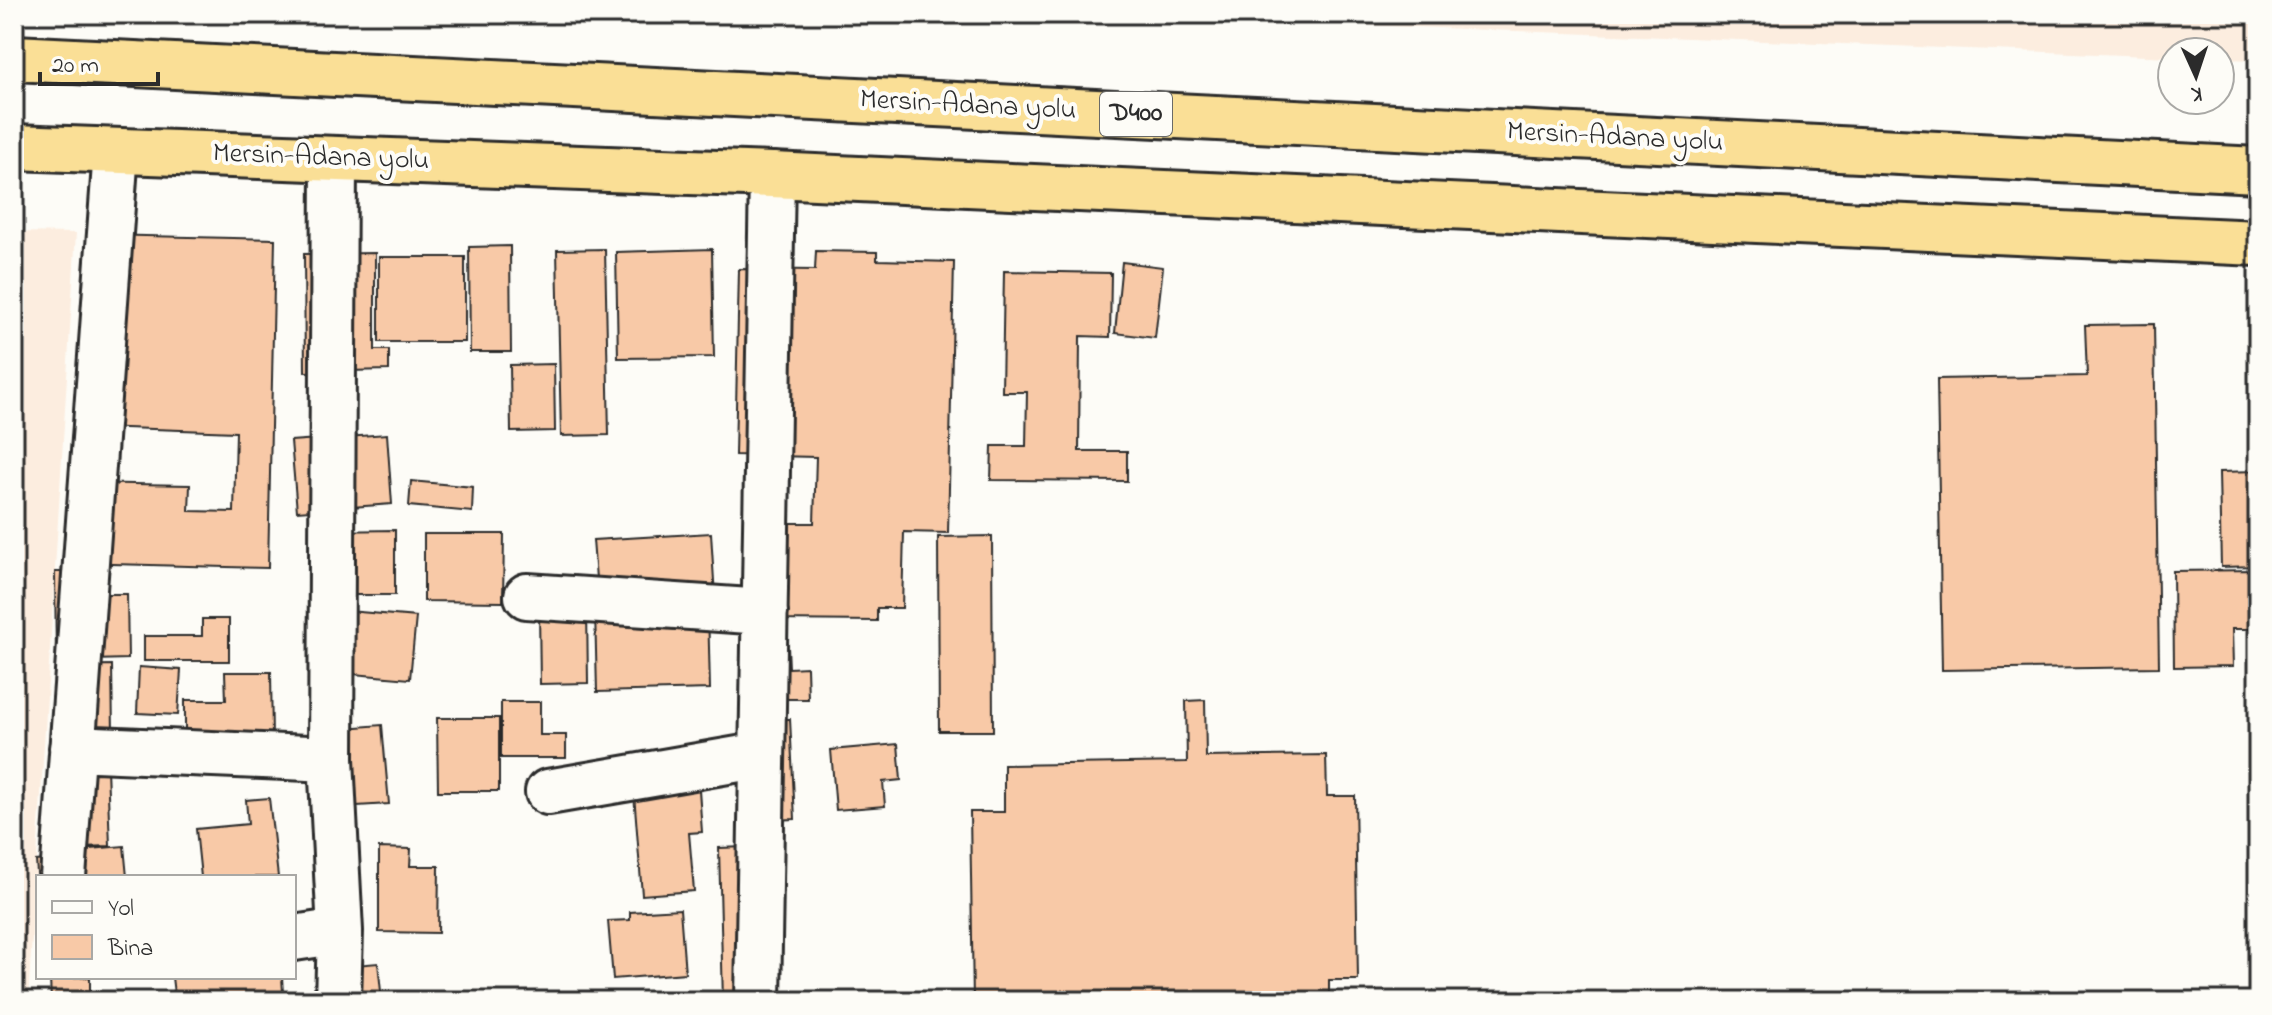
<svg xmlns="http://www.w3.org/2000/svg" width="2272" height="1015" font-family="'Indie Flower',sans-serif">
<rect width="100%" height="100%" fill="#fdfcf7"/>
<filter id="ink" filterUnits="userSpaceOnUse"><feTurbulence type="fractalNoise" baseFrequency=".0125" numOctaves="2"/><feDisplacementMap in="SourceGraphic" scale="16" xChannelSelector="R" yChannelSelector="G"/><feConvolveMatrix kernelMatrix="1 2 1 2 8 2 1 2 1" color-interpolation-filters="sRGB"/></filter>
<g filter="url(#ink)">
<!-- built -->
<path fill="#fceddf" d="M 1083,14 L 2258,14 L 2258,60 L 2220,59 L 2220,52 L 2172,52 L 2172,57 Z
M 14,232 L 76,233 L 28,1001 L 14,1001 Z"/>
<!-- building -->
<path fill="#f8c9a7" stroke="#2b2b2b" stroke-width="2" d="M 102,235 L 275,239 L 268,568 L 74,563 L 77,483 L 190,485 L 189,511 L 234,512 L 236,432 L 98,427 Z
M 510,246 L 511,352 L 470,352 L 469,247 Z
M 605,249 L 609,435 L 561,436 L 557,250 Z
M 712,249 L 714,357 L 618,358 L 616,252 Z
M 816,251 L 877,252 L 877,260 L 954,262 L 948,533 L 904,532 L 902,608 L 877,608 L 877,621 L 772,620 L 774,523 L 814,523 L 816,457 L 735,455 L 739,269 L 815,270 Z
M 375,253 L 375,350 L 389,350 L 389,370 L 305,372 L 304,254 Z
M 379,257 L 465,257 L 465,342 L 379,342 Z
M 1122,262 L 1163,267 L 1155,338 L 1115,333 Z
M 1004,271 L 1111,273 L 1110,337 L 1080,336 L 1079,451 L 1127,451 L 1127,481 L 991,480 L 992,446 L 1026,446 L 1027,392 L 1002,392 Z
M 2154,324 L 2159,667 L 1942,670 L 1937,379 L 2087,376 L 2085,325 Z
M 554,364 L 555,431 L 511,432 L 510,365 Z
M 387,434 L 392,504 L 297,511 L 291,441 Z
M 2258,471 L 2258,566 L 2221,567 L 2219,472 Z
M 411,481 L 473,487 L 472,512 L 409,506 Z
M 395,530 L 395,595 L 330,595 L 330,531 Z
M 711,533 L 715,597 L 598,605 L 593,540 Z
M 424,534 L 504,534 L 503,602 L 424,601 Z
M 992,536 L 993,731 L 939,731 L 938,537 Z
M 2258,570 L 2258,629 L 2232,629 L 2233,666 L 2174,667 L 2173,571 Z
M 55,572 L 86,572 L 86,594 L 127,594 L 128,659 L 56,661 Z
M 708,607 L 710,689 L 597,692 L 595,609 Z
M 587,609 L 588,683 L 540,684 L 539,610 Z
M 348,611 L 416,617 L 410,679 L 342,673 Z
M 202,619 L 229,619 L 229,661 L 144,661 L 144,636 L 202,636 Z
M 788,646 L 789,668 L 807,667 L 808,699 L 783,699 L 784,719 L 790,719 L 795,819 L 749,821 L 740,648 Z
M 112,665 L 113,734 L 61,734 L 60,666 Z
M 139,667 L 181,670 L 178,715 L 137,713 Z
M 225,672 L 271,672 L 272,739 L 185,740 L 185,700 L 226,700 Z
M 1205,700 L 1206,757 L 1326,755 L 1327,796 L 1355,796 L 1358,980 L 1329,980 L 1329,1001 L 973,1001 L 970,812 L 1004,812 L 1004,765 L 1187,762 L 1186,701 Z
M 501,702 L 540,702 L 540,735 L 566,735 L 566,758 L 501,758 Z
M 437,718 L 499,718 L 499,791 L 438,791 Z
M 382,725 L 389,804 L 324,808 L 319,730 Z
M 898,744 L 901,780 L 883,782 L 885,806 L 836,810 L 831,750 Z
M 107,768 L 110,846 L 53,848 L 51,770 Z
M 698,776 L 702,832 L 689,833 L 694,891 L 642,895 L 633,781 Z
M 269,798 L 278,877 L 201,877 L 196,829 L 248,824 L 246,800 Z
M 124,846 L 127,877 L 38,877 L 38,885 L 36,861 L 80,857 L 79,850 Z
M 776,846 L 780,1001 L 723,1001 L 719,848 Z
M 379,848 L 411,849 L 410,866 L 439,866 L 438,933 L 379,932 Z
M 680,909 L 685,973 L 613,979 L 608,921 L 630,920 L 630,912 Z
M 378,963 L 382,1001 L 324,1001 L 321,968 Z
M 90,977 L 90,1001 L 51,1001 L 50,978 Z
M 172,977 L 282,977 L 283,992 L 229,997 L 229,1001 L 188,1001 L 187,993 L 174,994 Z"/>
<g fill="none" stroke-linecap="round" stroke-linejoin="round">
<defs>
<path id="minor" d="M 334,159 L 331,759 L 340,931 L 338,1001
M 527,596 L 765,612
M 72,748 L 331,759
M 548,792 L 762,755
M 63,877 L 116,151
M 294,938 L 340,931
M 758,1001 L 772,175"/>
<path id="highway" d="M 14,58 L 2258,170
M 14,147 L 772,175 L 2258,243"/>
</defs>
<!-- minor casing -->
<use href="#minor" stroke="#2b2b2b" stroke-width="50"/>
<!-- highway casing -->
<use href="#highway" stroke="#2b2b2b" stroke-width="50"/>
<!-- minor -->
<use href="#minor" stroke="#fdfcf7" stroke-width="44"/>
<!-- highway -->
<use href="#highway" stroke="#fadf96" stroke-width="44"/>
</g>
</g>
<g text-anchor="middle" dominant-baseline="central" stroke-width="8" stroke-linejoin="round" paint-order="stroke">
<!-- shield labels -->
<rect fill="#fdfcf7" stroke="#6a6a68" stroke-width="2" x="1100" y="92" width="72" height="44" rx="6"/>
<g font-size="26" font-weight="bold" fill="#2b2b2b">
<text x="1136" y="114">D400</text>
</g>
<!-- street labels -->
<g font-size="28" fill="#2b2b2b" stroke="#fdfcf7">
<text transform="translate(968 106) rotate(3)">Mersin-Adana yolu</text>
<text transform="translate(1615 138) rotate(3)">Mersin-Adana yolu</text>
<text transform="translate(321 158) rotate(2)">Mersin-Adana yolu</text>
</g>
</g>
<!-- margin -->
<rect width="2272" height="1015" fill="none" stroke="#fdfcf7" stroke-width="48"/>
<rect x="24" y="24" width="2224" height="967" fill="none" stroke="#2b2b2b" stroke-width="3" filter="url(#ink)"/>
<!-- legend -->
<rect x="36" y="875" width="260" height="104" fill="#fdfcf7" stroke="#a9a8a5" stroke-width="2"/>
<rect x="52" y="901" width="40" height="12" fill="#fdfcf7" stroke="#a9a8a5" stroke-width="2"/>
<text x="108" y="915" font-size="24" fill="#2b2b2b">Yol</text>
<rect x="52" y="935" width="40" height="24" fill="#f8c9a7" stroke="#a9a8a5" stroke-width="2"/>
<text x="108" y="955" font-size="24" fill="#2b2b2b">Bina</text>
<!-- north arrow -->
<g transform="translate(2196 76) rotate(177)"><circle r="38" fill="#fdfcf7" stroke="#a9a8a5" stroke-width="2"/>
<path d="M0-6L14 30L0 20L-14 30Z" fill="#2b2b2b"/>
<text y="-12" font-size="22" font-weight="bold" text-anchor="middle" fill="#2b2b2b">K</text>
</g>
<!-- scale -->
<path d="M40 72v12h118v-12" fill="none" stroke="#2b2b2b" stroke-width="4"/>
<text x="52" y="72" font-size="24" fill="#2b2b2b" stroke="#fdfcf7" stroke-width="6" paint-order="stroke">20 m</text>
</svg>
